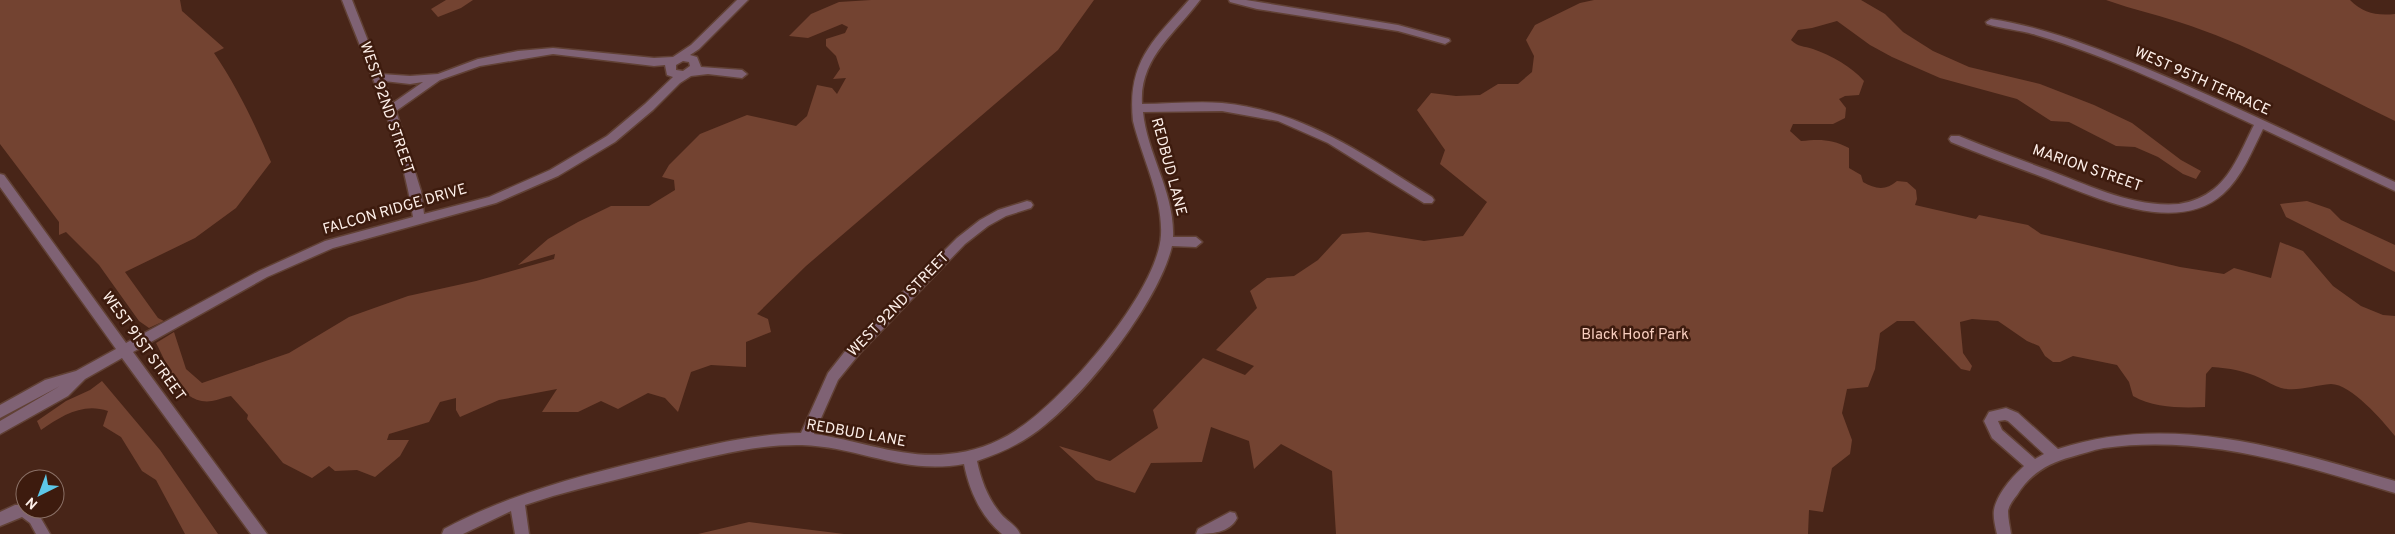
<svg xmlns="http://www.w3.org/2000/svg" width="2395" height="534" font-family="Overpass,sans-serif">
<rect width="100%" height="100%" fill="#482518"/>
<!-- green -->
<path fill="#734331" d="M 0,0 L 180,0 L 182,11 L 224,48 L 214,53 C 237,87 255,124 271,162 L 236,208 L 195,238 L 125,272 L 158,318 L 164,321 L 149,328 L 139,321 L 99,265 L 66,232 L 59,235 L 59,222 L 0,144 Z
M 446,0 L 473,0 L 461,8 L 438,17 L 431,9 Z
M 871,0 L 1094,0 L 1058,50 L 806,266 L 757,314 L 768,319 L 771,332 L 746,342 L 746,367 L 711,365 L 691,372 L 678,412 L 665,398 L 648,393 L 618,409 L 601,401 L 578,412 L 542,412 L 557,389 L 499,400 L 460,417 L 456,410 L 456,398 L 440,402 L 429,422 L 389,434 L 387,440 L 409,440 L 400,456 L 375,477 L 357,470 L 335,471 L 329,466 L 312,478 L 283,463 L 247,419 L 248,415 L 231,396 C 225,397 218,400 212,401 C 180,406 168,365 156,343 L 174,332 L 186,369 L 202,383 L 289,353 L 349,317 L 408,296 L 476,281 L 554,259 L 555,254 L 518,265 L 548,239 L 578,222 L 611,206 L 649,206 L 675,190 L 674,180 L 662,177 L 669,165 L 700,134 L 747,115 L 796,126 L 807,116 L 817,85 L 832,88 L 837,94 L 846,78 L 833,79 L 840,69 L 836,56 L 826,46 L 826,39 L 845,33 L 848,27 L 842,24 L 808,38 L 789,36 L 811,14 L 839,2 Z
M 1594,0 L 1861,0 L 1885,14 L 1903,32 L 1933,51 L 1969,67 L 2040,84 L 2094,105 L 2132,123 L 2181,160 L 2201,171 L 2196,179 L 2183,174 L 2158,157 L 2135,147 L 2116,146 L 2069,122 L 2051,121 L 2017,99 L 1940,78 L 1892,57 L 1870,45 L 1837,21 L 1812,28 L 1798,30 L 1791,40 C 1798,47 1804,46 1813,49 C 1832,56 1851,66 1864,81 L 1859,95 L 1845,96 L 1839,99 L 1846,108 L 1845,118 L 1833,124 L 1793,124 L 1790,131 L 1801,141 C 1820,139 1832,139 1849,148 L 1849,168 L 1861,175 L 1863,182 C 1875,189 1886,191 1897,181 L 1907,182 L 1916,190 L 1917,199 L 1915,205 L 1976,219 L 1979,215 L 2028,225 L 2041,234 L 2180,267 L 2224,274 L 2234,268 L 2271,278 L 2280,242 L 2303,251 L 2333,286 L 2361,306 L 2383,315 L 2395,316 L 2395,436 C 2383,421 2351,384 2331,384 C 2314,385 2298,392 2281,388 C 2274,386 2267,381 2260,378 C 2245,371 2229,368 2212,367 L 2206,374 L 2205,407 C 2181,408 2154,408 2133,396 L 2129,382 L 2117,365 L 2073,356 L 2060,362 L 2053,362 L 2045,356 L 2039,346 L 2027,341 L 1998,321 L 1972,319 L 1960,322 L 1963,353 L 1972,366 L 1970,371 L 1961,369 L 1914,321 L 1897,321 L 1880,333 L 1875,369 L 1868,387 L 1847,389 L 1842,413 L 1852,440 L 1850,454 L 1832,468 L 1823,512 L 1809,510 L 1808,534 L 1336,534 L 1332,471 L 1281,444 L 1254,469 L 1249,441 L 1211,427 L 1202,462 L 1151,463 L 1135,493 L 1096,480 L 1059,446 L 1110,461 L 1158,428 L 1153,410 L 1203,358 L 1245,375 L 1254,366 L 1216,350 L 1257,308 L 1250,291 L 1267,278 L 1294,276 L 1318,260 L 1342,234 L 1368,232 L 1424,241 L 1463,236 L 1487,202 L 1440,164 L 1445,150 L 1417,110 L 1431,93 L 1456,96 L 1480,95 L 1498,84 L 1518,84 L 1532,72 L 1534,56 L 1526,40 L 1535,25 L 1580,3 Z
M 2106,0 L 2350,0 C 2363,13 2376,16 2395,14 L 2395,121 C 2328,89 2261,50 2191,26 C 2163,16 2134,10 2106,0 Z
M 2307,201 L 2330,209 L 2341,220 L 2395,245 L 2395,272 L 2286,217 L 2280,204 Z
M 102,381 L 160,450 L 218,534 L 185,534 L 156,480 L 142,471 L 121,437 L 103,426 L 108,411 C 83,402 61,416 41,430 L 37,421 L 66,401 L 90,390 Z
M 749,522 L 844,534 L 698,534 Z"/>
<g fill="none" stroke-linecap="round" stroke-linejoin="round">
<defs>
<path id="street" d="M 342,0 L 352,0 L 381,74 L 410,76 L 438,74 L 478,59 L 518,51 L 553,48 L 654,58 L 673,57 L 691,45 L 737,0 L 748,0 L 699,49 L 690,55 L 697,57 L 701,67 L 742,70 L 747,74 L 742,78 L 708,74 L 691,76 L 680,83 L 653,110 L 615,142 L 558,176 L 496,203 L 333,248 L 267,277 L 133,352 L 267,534 L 251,534 L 122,358 L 85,379 L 68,396 L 0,434 L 0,421 L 60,386 L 0,418 L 0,405 L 45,380 L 76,371 L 116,349 L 0,187 L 0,174 L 4,175 L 126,343 L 259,271 L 325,241 L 413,217 C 402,142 369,70 342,0 ZM 553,54 L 654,66 L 665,65 L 667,75 L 673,77 L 645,104 L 607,136 L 550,170 L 489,197 L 424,214 L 421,191 L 396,111 L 440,80 L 480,66 ZM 683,61 L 689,62 L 690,66 L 683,71 L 676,70 L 676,65 ZM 384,81 L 410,84 L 423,82 L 393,103 Z
M 1189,0 L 1200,0 C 1176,33 1139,58 1142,104 C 1168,104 1196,101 1222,103 C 1305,111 1364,155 1432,197 L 1434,200 L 1432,203 L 1424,203 L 1328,143 L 1278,121 L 1222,111 L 1143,112 C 1147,154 1175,193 1173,237 L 1196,237 L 1202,242 L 1196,247 L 1172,246 C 1159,301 1089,390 1045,425 C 1025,442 1001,453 977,461 C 981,480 988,499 1001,514 C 1007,521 1017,526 1020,534 L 1002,534 C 981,517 969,490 964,464 C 903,475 860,447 802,445 C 758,444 714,456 671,466 C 632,476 592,485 553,496 L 525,505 L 529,534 L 515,534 L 511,511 L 463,534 L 442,534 L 444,529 C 513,492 587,474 662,456 C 708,445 753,434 801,433 L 828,373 L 850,345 L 957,238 L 980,220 L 998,210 L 1027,201 L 1031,202 L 1033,205 L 1031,208 L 1006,216 L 988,226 L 965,244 L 860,353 L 838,380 L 814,434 C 859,440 902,459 948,454 C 972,452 995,444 1015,431 C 1063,401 1158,292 1161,235 C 1163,197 1142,158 1133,121 C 1127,62 1152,42 1189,0 Z
M 1229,0 L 1246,0 L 1398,25 L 1449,39 L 1450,41 L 1445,44 L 1398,31 L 1257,9 L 1230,2 Z
M 1991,19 C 2044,27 2093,47 2143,67 C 2228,102 2311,143 2395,182 L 2395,191 L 2263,129 C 2252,151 2242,177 2223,194 C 2175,237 2090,195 2040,176 C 2010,165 1980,154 1951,142 L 1949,139 L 1951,136 L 1959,136 C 1988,148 2018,159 2048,170 C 2088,185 2134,208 2179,204 C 2192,202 2204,197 2214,189 C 2233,174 2243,146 2254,125 C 2183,92 2111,57 2036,35 C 2020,30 2003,29 1987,24 L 1986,22 Z
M 2006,408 L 2018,413 L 2058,449 C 2171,412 2286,449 2395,481 L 2395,493 C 2301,465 2204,434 2104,448 C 2093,450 2082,454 2071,457 C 2048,463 2030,474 2017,495 C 2013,500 2009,505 2008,511 C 2008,519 2010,527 2011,534 L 1997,534 C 1995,526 1993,517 1994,510 C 1997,494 2012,477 2024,466 L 1992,438 L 1984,421 L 1989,412 ZM 2005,420 L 2008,421 L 2044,454 L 2035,459 L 2002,430 L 1998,421 Z
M 15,505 L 25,505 L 25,509 L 36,510 L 50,534 L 36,534 L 30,523 L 22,517 L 0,526 L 0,512 Z
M 1230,512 L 1235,513 L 1237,518 C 1230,533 1210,534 1196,534 L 1198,529 Z"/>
</defs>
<!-- street casing -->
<use href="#street" stroke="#614135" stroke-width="3"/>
<!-- street -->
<use href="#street" fill="#7f6274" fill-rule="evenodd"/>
</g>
<g text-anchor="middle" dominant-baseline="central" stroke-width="5" stroke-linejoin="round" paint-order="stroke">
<!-- street labels -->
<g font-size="15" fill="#fdefe9" stroke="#3d1b0e">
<text transform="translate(2202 82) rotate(24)">WEST 95TH TERRACE</text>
<text transform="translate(386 108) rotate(71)">WEST 92ND STREET</text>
<text transform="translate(1168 167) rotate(75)">REDBUD LANE</text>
<text transform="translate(2087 169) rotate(19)">MARION STREET</text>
<text transform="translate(395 210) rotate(-16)">FALCON RIDGE DRIVE</text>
<text transform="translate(899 305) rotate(-46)">WEST 92ND STREET</text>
<text transform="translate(143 347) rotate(54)">WEST 91ST STREET</text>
<text transform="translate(856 434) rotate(10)">REDBUD LANE</text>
</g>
<!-- park labels -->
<g font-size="15" fill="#f8cebf" stroke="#3d1b0e">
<text x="1635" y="335">Black Hoof Park</text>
</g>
</g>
<!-- north arrow -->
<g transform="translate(40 494) rotate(222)"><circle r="24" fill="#3d1b0e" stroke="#8a7066"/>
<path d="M0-4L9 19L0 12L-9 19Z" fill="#5dc7e8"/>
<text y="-8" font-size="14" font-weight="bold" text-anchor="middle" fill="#fdefe9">N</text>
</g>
</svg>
